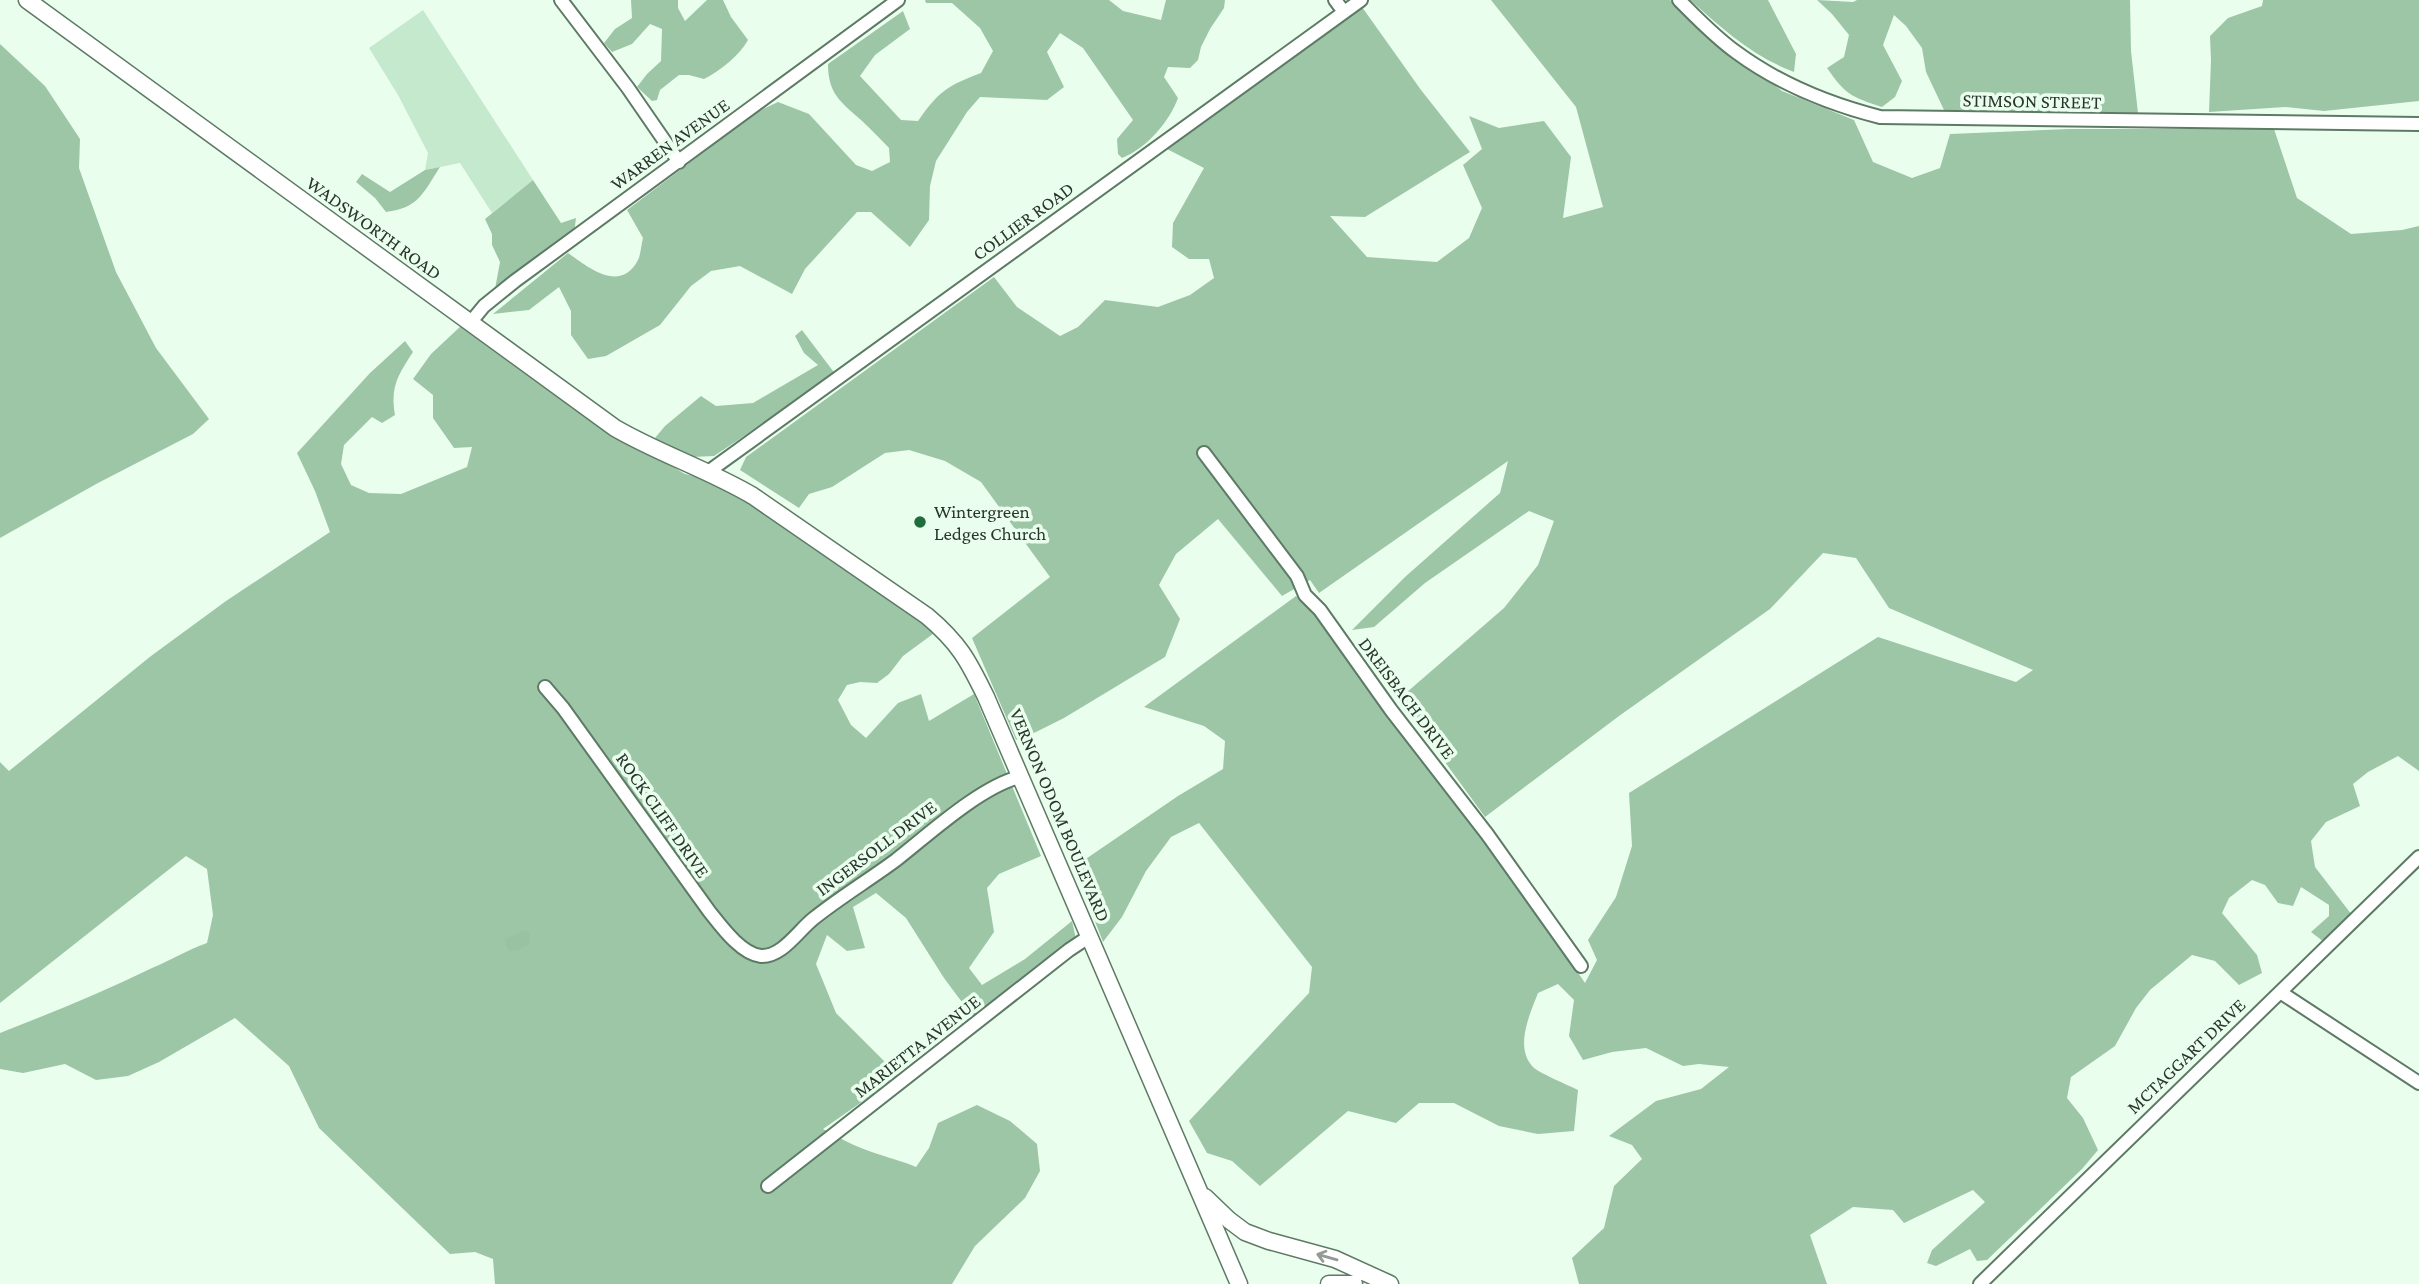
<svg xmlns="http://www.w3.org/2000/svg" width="2419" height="1284" font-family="'Crimson Pro',serif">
<rect width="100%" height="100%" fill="#eafeee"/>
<!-- green -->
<path fill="#c5e9cd" d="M 423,10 L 533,180 L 492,213 L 460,163 L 425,170 L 428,153 L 398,95 L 369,48 Z"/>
<!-- forest -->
<path fill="#9dc6a7" d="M 631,0 L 678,0 L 678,8 L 685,21 L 707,0 L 723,0 L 731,17 L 748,40 C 739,56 720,71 704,79 L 689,75 L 679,75 L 660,90 L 657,100 L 652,101 L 637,87 L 647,74 L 661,61 L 662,29 L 650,24 L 632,44 L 612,52 L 604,43 L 615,29 L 632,18 Z
M 925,0 L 1109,0 L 1123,11 L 1161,20 L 1166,0 L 1225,0 L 1224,8 L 1210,29 L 1201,47 L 1198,60 L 1190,68 L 1168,67 L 1164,77 L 1178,98 C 1170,121 1146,149 1122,158 L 1118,154 L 1117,139 L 1133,120 L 1083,48 L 1060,33 L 1047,52 L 1064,87 L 1047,100 L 980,97 L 967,112 L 936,161 L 930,186 L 929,220 L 910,247 L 871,212 L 857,212 L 805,269 L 792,294 L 740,266 L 711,271 L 691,286 L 660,325 L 606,356 L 588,359 L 571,335 L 571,311 L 559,287 L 529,310 L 493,314 L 568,253 C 588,267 620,294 638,260 C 641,254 641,245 643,238 L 627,210 L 757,112 L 778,102 L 809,114 L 856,165 L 872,171 L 890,162 L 889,148 C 880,139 871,129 861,120 C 841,102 828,94 828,64 L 903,11 L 910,29 L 875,55 L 860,76 L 901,120 L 918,121 C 939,91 947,86 981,73 L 993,51 L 980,28 L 952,3 L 926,3 Z
M 1491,0 L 1670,0 L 1782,91 L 1854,120 L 1873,162 L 1912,178 L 1940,168 L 1950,134 L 2069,129 L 2274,129 L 2297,198 L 2351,234 L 2402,230 L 2419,226 L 2419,771 L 2398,756 L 2368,772 L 2353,784 L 2360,806 L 2326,822 L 2311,841 L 2315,867 L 2352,915 L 2324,942 L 2311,932 L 2329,916 L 2329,905 L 2301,887 L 2293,906 L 2278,903 L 2265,885 L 2252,880 L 2229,898 L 2222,913 L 2257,955 L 2262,973 L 2239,985 L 2215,961 L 2192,955 L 2150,990 L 2136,1008 L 2115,1046 L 2071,1077 L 2067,1098 L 2083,1118 L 2098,1150 L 2082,1169 L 1987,1260 L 1977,1261 L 1970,1249 L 1936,1266 L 1927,1263 L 1932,1250 L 1985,1202 L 1973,1190 L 1904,1223 L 1893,1210 L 1853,1207 L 1810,1235 L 1827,1284 L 1579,1284 L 1572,1258 L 1604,1228 L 1614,1186 L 1642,1159 L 1632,1145 L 1609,1136 L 1656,1101 L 1701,1089 L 1729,1067 L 1699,1064 L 1683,1066 L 1646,1048 L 1612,1052 L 1583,1060 L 1569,1036 L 1574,1000 L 1558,984 L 1538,993 C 1530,1014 1514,1047 1533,1067 C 1539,1073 1568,1085 1578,1090 L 1574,1131 L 1538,1134 L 1499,1126 L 1454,1103 L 1419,1103 L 1396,1123 L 1348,1111 L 1260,1186 L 1232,1161 L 1207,1153 L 1189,1121 L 1309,993 L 1312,967 L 1199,823 L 1171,837 L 1146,871 L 1122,917 L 1103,942 L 1074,867 L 1178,796 L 1223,769 L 1225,741 L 1204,726 L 1144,707 L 1296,596 L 1313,608 L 1539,915 L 1585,983 L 1597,960 L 1588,940 L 1616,897 L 1632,846 L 1629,793 L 1878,637 L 2016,682 L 2033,670 L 1889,608 L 1856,558 L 1823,553 L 1770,609 L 1619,716 L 1485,817 L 1399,699 L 1504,608 L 1538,565 L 1554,521 L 1529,511 L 1425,583 L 1374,627 L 1352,630 L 1405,577 L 1500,493 L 1508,461 L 1319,593 L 1310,580 L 1282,596 L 1218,519 L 1176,554 L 1159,585 L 1180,619 L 1165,657 L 1064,718 L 1036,732 L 1016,740 L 972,638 L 1050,577 L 981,482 L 945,461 L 909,450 L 885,453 L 832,487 L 809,494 L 799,508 L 740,470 L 746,457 L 994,277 L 1017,307 L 1060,336 L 1078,327 L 1105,300 L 1158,307 L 1190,295 L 1214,278 L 1209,259 L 1189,259 L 1172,247 L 1173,223 L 1204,168 L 1167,149 L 1362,7 L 1421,90 L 1470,152 L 1365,217 L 1330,216 L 1367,257 L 1437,262 L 1469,238 L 1482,208 L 1463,165 L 1482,149 L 1469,116 L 1499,128 L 1544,121 L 1571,157 L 1563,218 L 1603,207 L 1576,107 Z
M 1690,0 L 1768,0 L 1796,54 L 1794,72 C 1752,56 1724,30 1690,0 Z
M 1817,0 L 1853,2 L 1857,0 L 2130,0 L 2131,51 L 2138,113 L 1944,110 L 1926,72 L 1922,48 L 1906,26 L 1894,15 L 1883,45 L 1902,81 L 1895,97 L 1882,107 C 1851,97 1845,94 1827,68 L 1844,57 L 1849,35 L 1832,14 Z
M 2263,0 L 2419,0 L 2419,101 L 2324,111 L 2285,107 L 2209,112 L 2211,60 L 2210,36 L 2228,18 L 2262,6 Z
M 0,44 L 45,86 L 80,139 L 79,168 L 116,272 L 156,348 L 209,419 L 193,434 L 98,483 L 0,538 Z
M 440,167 C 423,193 419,208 386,212 L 375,198 L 356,182 L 362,174 L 390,192 L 425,170 Z
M 533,180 L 561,223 L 576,218 L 574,234 L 495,289 L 500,262 L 492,245 L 492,234 L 485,219 Z
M 462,325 L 624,438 L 685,474 L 715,480 L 941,628 L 903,656 L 889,674 L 877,683 L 860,682 L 847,685 L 838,700 L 851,725 L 866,738 L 898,703 L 921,694 L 929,721 L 974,694 L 1041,856 L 999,874 L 987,888 L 994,932 L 969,968 L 982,985 L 1025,959 L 1072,921 L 1076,939 L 973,1017 L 944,978 L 906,918 L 876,893 L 853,907 L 865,948 L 847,951 L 827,935 L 816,964 L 836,1013 L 899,1076 L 823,1129 C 842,1140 863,1150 884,1156 C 896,1160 905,1162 916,1167 L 929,1148 L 938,1123 L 977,1105 L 1010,1121 L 1037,1144 L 1040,1171 L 1025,1198 L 975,1246 L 952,1284 L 495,1284 L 493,1259 L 475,1252 L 450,1254 L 319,1128 L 289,1066 L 235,1018 L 159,1062 L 128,1076 L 96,1080 L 65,1064 L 23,1073 L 0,1069 L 0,1033 C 51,1013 103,992 152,968 C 171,960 187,950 207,943 L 213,915 L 207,869 L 186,856 L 0,1003 L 0,762 L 9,771 L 151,656 L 226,601 L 330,532 L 315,491 L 297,453 L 370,373 L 405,341 L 413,352 C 398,375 390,387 395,415 L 382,423 L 372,417 L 344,445 L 341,464 L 351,485 L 369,493 L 401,494 L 467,467 L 472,447 L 454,448 L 433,418 L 433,395 L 413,379 L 431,354 Z
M 802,330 L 836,375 L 714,456 L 692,457 L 655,438 L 665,426 L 701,396 L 716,406 L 753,403 L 818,365 L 804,353 L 795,336 Z"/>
<!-- water -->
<path fill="#99c2a3" d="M 526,930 L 530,934 L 529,944 L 517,951 L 509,951 L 505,942 L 507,938 Z"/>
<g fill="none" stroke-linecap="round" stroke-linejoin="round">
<defs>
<path id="minor" d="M 561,0 L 628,88 L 679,162
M 1335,0 L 1344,12
M 1679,0 C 1697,18 1715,37 1736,52 C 1778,83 1829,104 1880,117 L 2419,124
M 470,323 L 484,306 L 515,281 L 898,0
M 1204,453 L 1297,576 L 1305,595 L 1320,610 L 1391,710 L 1487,834 L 1581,966
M 708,472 L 1361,0
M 545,687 L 563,708 L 709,911 C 721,926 741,954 761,956 C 782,957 798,931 813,919 C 839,898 869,880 896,860 C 928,835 981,786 1020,777
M 2280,992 L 2419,1083
M 768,1186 L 1069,950 L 1090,936
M 1980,1284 L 2419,857"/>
<path id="major" d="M 27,0 L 615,428 C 660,454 709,470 753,496 L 927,616 C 959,643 968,660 986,697 L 1239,1284
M 1205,1197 L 1229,1220 L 1245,1232 L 1269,1241 L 1335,1259 L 1390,1284
M 1329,1284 L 1354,1284"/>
</defs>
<!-- minor casing -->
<use href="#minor" stroke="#5d7a64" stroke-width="16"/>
<!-- major casing -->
<use href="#major" stroke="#5d7a64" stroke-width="19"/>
<!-- minor -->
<use href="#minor" stroke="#fff" stroke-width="12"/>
<!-- major -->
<use href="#major" stroke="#fff" stroke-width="16"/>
</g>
<!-- one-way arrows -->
<defs><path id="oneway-shaft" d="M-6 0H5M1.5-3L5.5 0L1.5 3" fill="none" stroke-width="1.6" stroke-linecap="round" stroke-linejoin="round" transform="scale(1.75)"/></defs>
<use stroke="#949a96" href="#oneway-shaft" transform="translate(1327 1257) rotate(-164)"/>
<!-- markers -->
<circle fill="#1f6d3c" stroke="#eafeee" stroke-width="2.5" cx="920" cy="522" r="7"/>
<g text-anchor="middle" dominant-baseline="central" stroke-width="7" stroke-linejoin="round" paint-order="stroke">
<!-- street labels -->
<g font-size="19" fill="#29362c" stroke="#eafeee">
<text transform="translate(2032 101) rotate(1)">STIMSON STREET</text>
<text transform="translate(670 144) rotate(-36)">WARREN AVENUE</text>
<text transform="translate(1023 221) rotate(-36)">COLLIER ROAD</text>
<text transform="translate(374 228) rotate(36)">WADSWORTH ROAD</text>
<text transform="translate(1407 698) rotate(53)">DREISBACH DRIVE</text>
<text transform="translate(663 815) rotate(55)">ROCK CLIFF DRIVE</text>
<text transform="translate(1060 815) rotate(67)">VERNON ODOM BOULEVARD</text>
<text transform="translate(876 848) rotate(-37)">INGERSOLL DRIVE</text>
<text transform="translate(917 1046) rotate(-38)">MARIETTA AVENUE</text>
<text transform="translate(2186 1056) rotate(-44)">MCTAGGART DRIVE</text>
</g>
<!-- poi labels -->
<g font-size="19" fill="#29362c" stroke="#eafeee" text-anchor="start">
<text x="934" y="511">Wintergreen<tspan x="934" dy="22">Ledges Church</tspan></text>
</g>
</g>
</svg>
